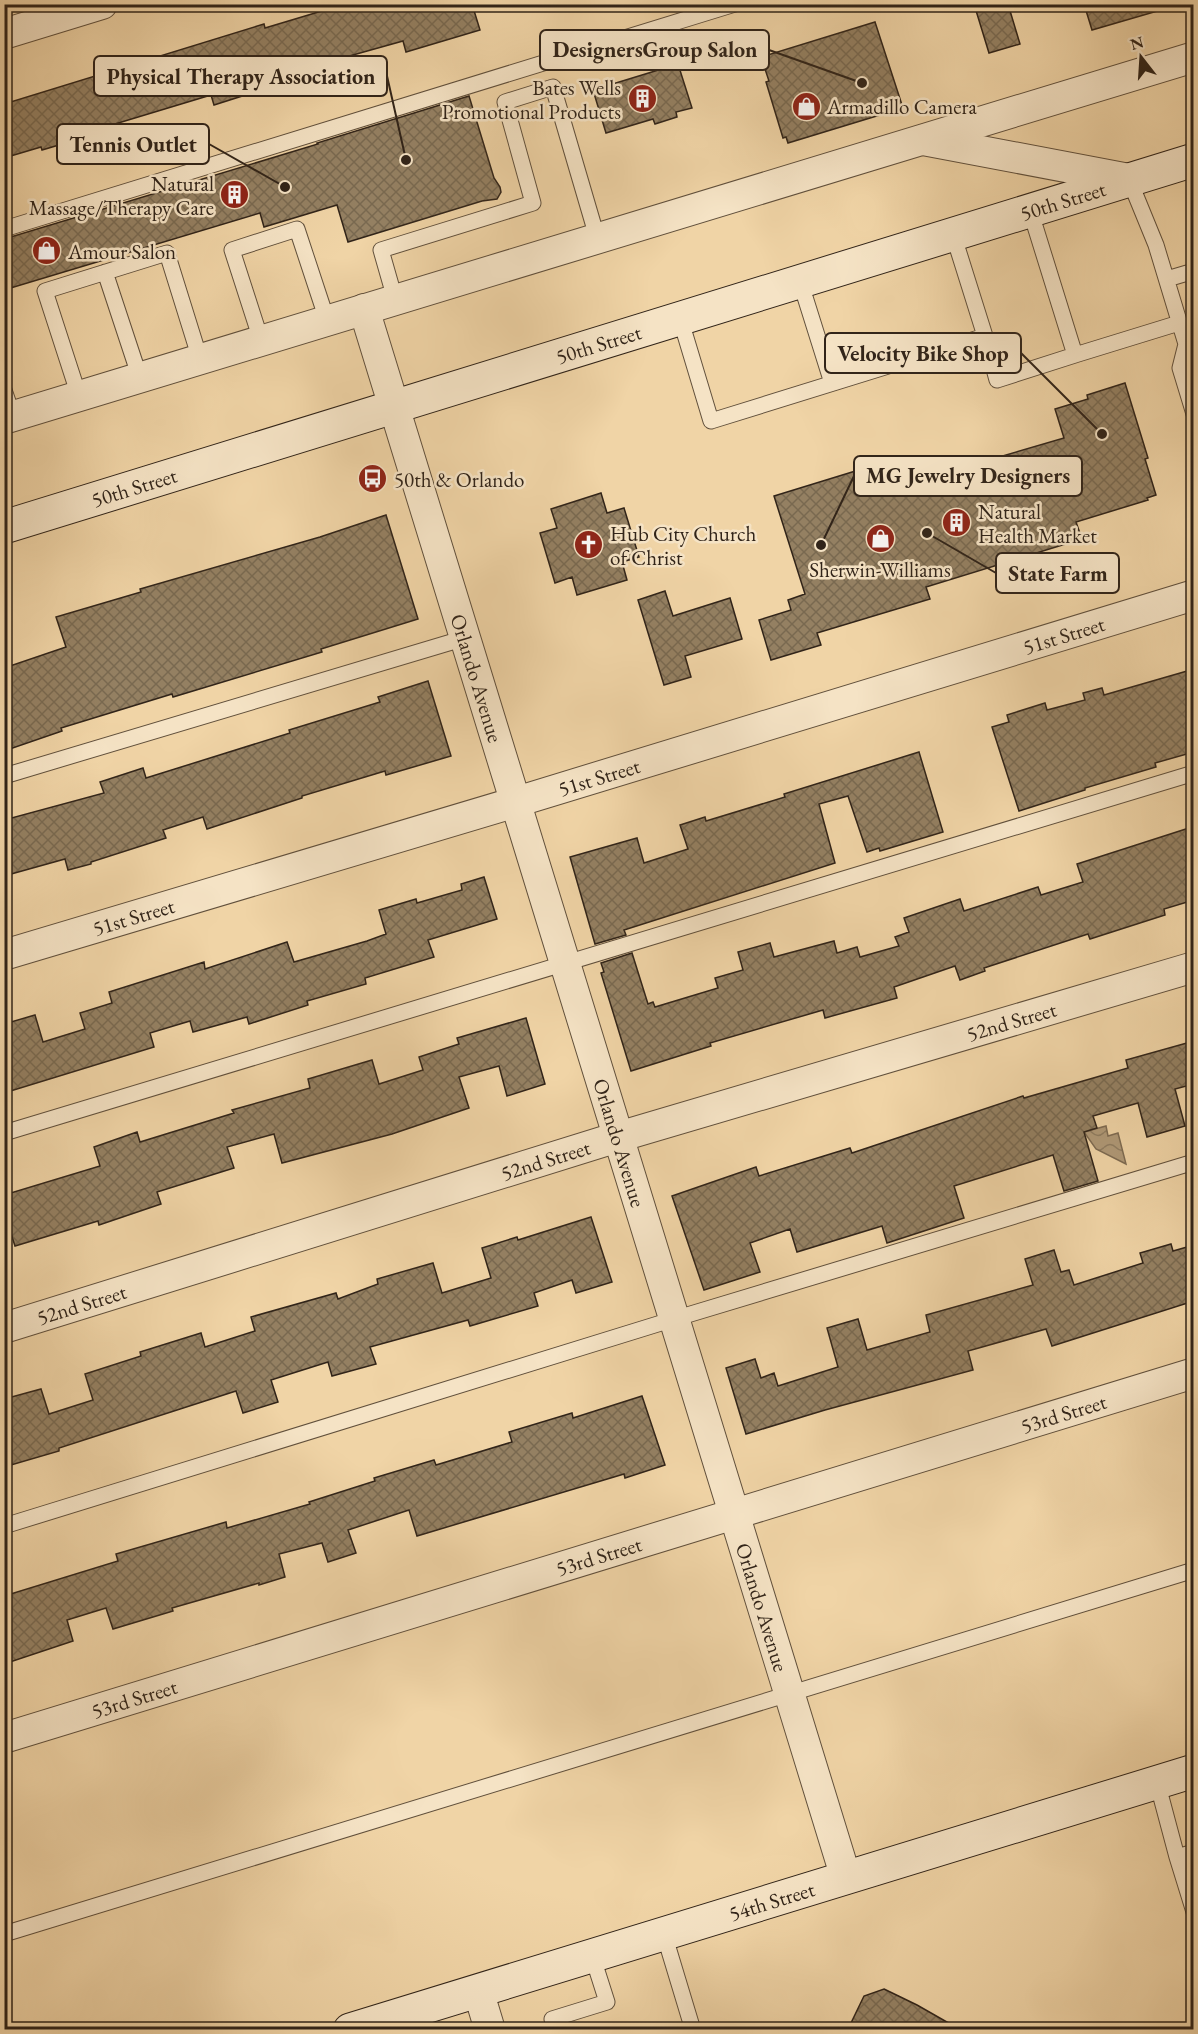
<svg xmlns="http://www.w3.org/2000/svg" width="1198" height="2034" font-family="'EB Garamond',serif">
<defs>
<pattern id="water-waves" width="16" height="10" patternUnits="userSpaceOnUse" patternTransform="scale(1.5)"><rect width="16" height="10" fill="#af9876"/><path d="M0 5q4-4 8 0t8 0" fill="none" stroke="#8f7c60"/></pattern>
<pattern id="building-cross-hatch" width="8" height="8" patternUnits="userSpaceOnUse" patternTransform="scale(1.5)"><rect width="8" height="8" fill="#948062"/><path d="M0 0l8 8M0 8l8-8" fill="none" stroke="#796950"/></pattern>
</defs>
<rect width="100%" height="100%" fill="#f0d4a6"/>
<filter id="stains"><feTurbulence type="fractalNoise" baseFrequency=".00333" numOctaves="4"/><feColorMatrix values="0 0 0 0 .2 0 0 0 0 .09 0 0 0 0 .02 0 0 0 .5 -.17"/></filter>
<radialGradient id="worn" r=".72"><stop offset=".6" stop-color="#630" stop-opacity="0"/><stop offset="1" stop-color="#630" stop-opacity=".3"/></radialGradient>
<!-- water -->
<path fill="url(#water-waves)" stroke="#7d6a51" stroke-width="1.5" d="M 1106,1126 L 1108,1136 L 1118,1133 L 1126,1164 L 1096,1149 L 1084,1132 Z"/>
<!-- building -->
<path fill="url(#building-cross-hatch)" stroke="#312419" stroke-width="1.5" d="M 345,4 L 472,4 L 480,30 L 406,52 L 403,41 L 335,60 L 340,79 L 305,89 L 302,77 L 214,105 L 211,95 L 105,127 L 106,131 L 42,150 L 41,147 L 4,158 L 4,104 L 264,24 L 265,28 Z
M 974,4 L 1008,4 L 1020,44 L 989,53 Z
M 1084,4 L 1160,4 L 1161,10 L 1092,30 Z
M 875,22 L 903,108 L 788,143 L 786,137 L 783,138 L 766,82 L 769,81 L 761,57 Z
M 678,64 L 692,108 L 676,112 L 677,117 L 655,124 L 653,119 L 606,133 L 593,90 Z
M 469,96 L 494,178 L 500,187 L 501,192 L 497,199 L 482,201 L 348,242 L 337,205 L 264,227 L 260,213 L 4,290 L 4,239 L 318,144 L 317,143 Z
M 1125,383 L 1148,458 L 1145,459 L 1156,495 L 1147,498 L 1148,500 L 1076,522 L 1082,539 L 926,587 L 930,599 L 817,633 L 821,645 L 771,660 L 759,620 L 791,610 L 788,600 L 805,594 L 774,496 L 888,461 L 896,487 L 1064,438 L 1055,409 L 1088,399 L 1087,395 Z
M 601,493 L 607,513 L 624,508 L 639,557 L 622,562 L 627,580 L 577,595 L 572,577 L 555,583 L 540,533 L 557,528 L 551,509 Z
M 386,515 L 418,619 L 321,649 L 322,652 L 173,697 L 172,694 L 61,728 L 62,731 L 4,751 L 4,668 L 66,647 L 56,617 L 141,592 L 140,589 L 320,537 Z
M 665,591 L 673,616 L 730,598 L 742,639 L 685,656 L 691,677 L 664,685 L 638,600 Z
M 1194,669 L 1194,752 L 1155,763 L 1156,767 L 1085,788 L 1085,790 L 1019,811 L 992,727 L 1009,722 L 1007,715 L 1045,703 L 1047,710 L 1085,700 L 1083,693 L 1102,688 L 1104,695 Z
M 428,681 L 451,756 L 386,775 L 385,771 L 302,796 L 302,798 L 207,829 L 203,817 L 163,830 L 166,838 L 91,862 L 91,864 L 68,870 L 65,859 L 4,876 L 4,820 L 104,793 L 100,782 L 143,768 L 146,778 L 290,733 L 289,730 L 380,702 L 378,697 Z
M 919,752 L 943,832 L 880,851 L 879,848 L 867,852 L 848,796 L 819,804 L 835,863 L 624,930 L 626,935 L 595,944 L 570,857 L 637,838 L 644,863 L 688,849 L 680,825 L 705,817 L 706,821 L 785,797 L 784,794 Z
M 1189,828 L 1194,844 L 1194,900 L 1164,909 L 1165,915 L 1090,939 L 1088,934 L 984,968 L 985,971 L 960,980 L 955,966 L 894,987 L 897,998 L 825,1018 L 823,1010 L 710,1043 L 711,1046 L 631,1071 L 601,973 L 604,972 L 601,963 L 632,953 L 648,1004 L 653,1002 L 655,1007 L 718,988 L 715,978 L 743,970 L 738,952 L 770,943 L 774,957 L 834,941 L 837,953 L 857,947 L 860,957 L 899,946 L 895,937 L 909,932 L 904,918 L 960,899 L 964,911 L 1038,887 L 1041,895 L 1083,882 L 1077,864 Z
M 484,877 L 497,919 L 428,940 L 434,957 L 365,978 L 366,984 L 307,1001 L 308,1005 L 249,1024 L 247,1017 L 193,1032 L 190,1021 L 150,1033 L 154,1047 L 4,1093 L 4,1024 L 35,1015 L 43,1042 L 85,1029 L 80,1013 L 112,1003 L 109,992 L 204,962 L 205,969 L 287,942 L 294,962 L 367,941 L 386,934 L 379,910 L 416,899 L 417,903 L 462,890 L 461,884 Z
M 526,1018 L 545,1084 L 507,1096 L 499,1066 L 459,1077 L 469,1108 L 392,1134 L 282,1163 L 274,1134 L 227,1147 L 234,1168 L 157,1192 L 161,1204 L 99,1225 L 98,1221 L 15,1246 L 4,1212 L 4,1195 L 100,1166 L 94,1147 L 137,1132 L 140,1142 L 234,1113 L 232,1110 L 310,1088 L 308,1079 L 372,1060 L 379,1084 L 423,1070 L 419,1057 L 459,1044 L 457,1038 Z
M 1194,1041 L 1194,1084 L 1175,1089 L 1185,1126 L 1147,1137 L 1138,1103 L 1093,1116 L 1097,1128 L 1084,1132 L 1098,1181 L 1064,1191 L 1053,1155 L 954,1186 L 964,1218 L 887,1243 L 882,1226 L 797,1252 L 790,1229 L 750,1243 L 760,1272 L 704,1290 L 672,1196 L 756,1167 L 759,1176 L 850,1148 L 852,1153 L 1023,1096 L 1024,1098 L 1128,1068 L 1126,1060 Z
M 591,1217 L 612,1282 L 576,1293 L 572,1280 L 534,1293 L 538,1306 L 470,1326 L 468,1320 L 370,1347 L 376,1364 L 332,1376 L 328,1362 L 271,1380 L 278,1402 L 243,1413 L 236,1391 L 59,1448 L 59,1451 L 4,1467 L 4,1399 L 41,1389 L 49,1414 L 93,1400 L 85,1374 L 141,1356 L 140,1352 L 201,1333 L 205,1347 L 255,1331 L 251,1317 L 336,1293 L 338,1299 L 378,1284 L 377,1279 L 433,1263 L 442,1293 L 491,1278 L 482,1248 L 517,1237 L 518,1240 Z
M 1171,1244 L 1173,1251 L 1194,1245 L 1194,1301 L 1052,1346 L 1046,1329 L 968,1351 L 973,1370 L 825,1410 L 746,1434 L 726,1368 L 755,1359 L 761,1378 L 774,1373 L 778,1386 L 838,1367 L 827,1328 L 858,1319 L 867,1350 L 930,1332 L 926,1315 L 1033,1285 L 1025,1259 L 1054,1250 L 1061,1272 L 1069,1270 L 1074,1285 L 1143,1263 L 1140,1253 Z
M 642,1396 L 665,1465 L 625,1478 L 624,1474 L 417,1536 L 409,1510 L 348,1530 L 356,1553 L 328,1562 L 322,1543 L 279,1554 L 285,1577 L 259,1585 L 259,1583 L 172,1608 L 173,1611 L 113,1629 L 106,1608 L 67,1620 L 73,1641 L 4,1664 L 4,1596 L 118,1561 L 116,1554 L 226,1522 L 227,1528 L 310,1504 L 309,1502 L 375,1481 L 374,1478 L 434,1460 L 436,1465 L 512,1442 L 509,1432 L 572,1413 L 573,1418 Z
M 884,1989 L 917,2005 L 961,2030 L 863,2030 L 851,2023 L 864,1996 Z"/>
<g fill="none" stroke-linecap="round" stroke-linejoin="round">
<defs>
<path id="lane" d="M 1129,179 L 1156,245 L 1186,344 L 1194,341
M 4,229 L 735,4
M 105,272 L 140,378
M 1167,279 L 1194,271
M 800,281 L 832,383
M 395,299 L 381,250 L 533,203 L 505,102 L 553,87 L 597,237
M 680,318 L 711,421 L 985,336 L 953,234
M 985,336 L 997,380 L 1075,355 L 1030,210
M 261,340 L 232,250 L 297,229 L 327,320
M 1186,344 L 1180,368 L 1194,414
M 1075,355 L 1179,323
M 4,390 L 13,416
M 79,396 L 45,291 L 167,253 L 200,359
M 4,776 L 465,638
M 4,1133 L 1194,773
M 4,1526 L 674,1319 L 1194,1162
M 1157,1782 L 1177,1857
M 1194,1852 L 1177,1857 L 1194,1912
M 4,1934 L 1194,1570
M 664,1934 L 693,2030
M 555,2030 L 552,2019 L 607,2002 L 592,1955"/>
<g id="street">
<path d="M 4,34 L 102,4"/>
<path d="M 923,140 L 1129,179"/>
<path id="s1" d="M 364,309 L 846,1878"/>
<path d="M 4,419 L 1194,57"/>
<path id="s2" d="M 4,955 L 516,802 L 1194,595"/>
<path id="s3" d="M 4,1328 L 618,1137 L 1194,967"/>
<path id="s4" d="M 4,1738 L 1194,1373"/>
<path d="M 478,1990 L 490,2030"/>
</g>
<g id="secondary">
<path id="s5" d="M 4,527 L 1194,160"/>
<path id="s6" d="M 350,2030 L 1194,1771"/>
</g>
</defs>
<!-- lane casing -->
<use href="#lane" stroke="#61503c" stroke-width="17"/>
<!-- street casing -->
<use href="#street" stroke="#61503c" stroke-width="32"/>
<!-- secondary casing -->
<use href="#secondary" stroke="#312419" stroke-width="35"/>
<!-- lane -->
<use href="#lane" stroke="#f5e3c5" stroke-width="15"/>
<!-- street -->
<use href="#street" stroke="#f5e3c5" stroke-width="30"/>
<!-- secondary -->
<use href="#secondary" stroke="#f5e3c5" stroke-width="33"/>
</g>
<!-- icons -->
<defs>
<symbol id="building-disc" viewBox="-11 -11 22 22"><circle r="9.5" fill="#8f2418" stroke="#f5e3c5"/><path d="M-4-6H4V6H1V3H-1V6H-4ZM-2.5-4.3h1.7v1.8h-1.7ZM.8-4.3h1.7v1.8H.8ZM-2.5-1h1.7V.8h-1.7ZM.8-1h1.7V.8H.8Z" fill="#fff"/></symbol>
<symbol id="shop-disc" viewBox="-11 -11 22 22"><circle r="9.5" fill="#8f2418" stroke="#f5e3c5"/><path d="M-5-2.5h2.3a2.7 3.5 0 0 1 5.4 0H5L5.5 6h-11ZM-1.5-2.5h3a1.5 2.3 0 0 0-3 0Z" fill="#fff"/></symbol>
<symbol id="bus-disc" viewBox="-11 -11 22 22"><circle r="9.5" fill="#8f2418" stroke="#f5e3c5"/><path d="M-5-6H5V4H4V6H2V4H-2V6H-4V4H-5ZM-3.5-4V0h7V-4ZM-3.5 1.2v1.5H-2V1.2ZM2 1.2v1.5H3.5V1.2Z" fill="#fff"/></symbol>
<symbol id="church-disc" viewBox="-11 -11 22 22"><circle r="9.5" fill="#8f2418" stroke="#f5e3c5"/><path d="M-1.2-6h2.4v3.5h3.3v2.4h-3.3V6h-2.4V-.1h-3.3v-2.4h3.3Z" fill="#fff"/></symbol>
</defs>
<g fill-rule="evenodd">
<use href="#building-disc" x="626" y="82" width="33" height="33"/>
<use href="#shop-disc" x="790" y="90" width="33" height="33"/>
<use href="#building-disc" x="218" y="178" width="33" height="33"/>
<use href="#shop-disc" x="30" y="234" width="33" height="33"/>
<use href="#bus-disc" x="356" y="462" width="33" height="33"/>
<use href="#building-disc" x="940" y="506" width="33" height="33"/>
<use href="#shop-disc" x="864" y="522" width="33" height="33"/>
<use href="#church-disc" x="572" y="528" width="33" height="33"/>
</g>
<g text-anchor="middle" dominant-baseline="central" stroke-width="5" stroke-linejoin="round" paint-order="stroke">
<!-- poi labels -->
<g font-size="21" fill="#312419" stroke="#f5e3c5" text-anchor="start">
<text x="621" y="87" text-anchor="end">Bates Wells<tspan x="621" dy="24">Promotional Products</tspan></text>
<text x="827" y="106">Armadillo Camera</text>
<text x="214" y="183" text-anchor="end">Natural<tspan x="214" dy="24">Massage/Therapy Care</tspan></text>
<text x="68" y="251">Amour Salon</text>
<text x="394" y="479">50th &amp; Orlando</text>
<text x="978" y="511">Natural<tspan x="978" dy="24">Health Market</tspan></text>
<text x="610" y="533">Hub City Church<tspan x="610" dy="24">of Christ</tspan></text>
<text x="880" y="569" text-anchor="middle">Sherwin-Williams</text>
</g>
<!-- street labels -->
<g font-size="21" fill="#312419" stroke="#f5e3c5">
<text stroke="none"><textPath href="#s5" startOffset="1108">50th Street</textPath></text>
<text stroke="none"><textPath href="#s5" startOffset="622">50th Street</textPath></text>
<text stroke="none"><textPath href="#s5" startOffset="136">50th Street</textPath></text>
<text stroke="none"><textPath href="#s2" startOffset="1107">51st Street</textPath></text>
<text stroke="none"><textPath href="#s1" startOffset="386">Orlando Avenue</textPath></text>
<text stroke="none"><textPath href="#s2" startOffset="621">51st Street</textPath></text>
<text stroke="none"><textPath href="#s2" startOffset="135">51st Street</textPath></text>
<text stroke="none"><textPath href="#s3" startOffset="1053">52nd Street</textPath></text>
<text stroke="none"><textPath href="#s1" startOffset="872">Orlando Avenue</textPath></text>
<text stroke="none"><textPath href="#s3" startOffset="567">52nd Street</textPath></text>
<text stroke="none"><textPath href="#s3" startOffset="81">52nd Street</textPath></text>
<text stroke="none"><textPath href="#s4" startOffset="1108">53rd Street</textPath></text>
<text stroke="none"><textPath href="#s4" startOffset="622">53rd Street</textPath></text>
<text stroke="none"><textPath href="#s1" startOffset="1358">Orlando Avenue</textPath></text>
<text stroke="none"><textPath href="#s4" startOffset="136">53rd Street</textPath></text>
<text stroke="none"><textPath href="#s6" startOffset="441">54th Street</textPath></text>
</g>
</g>
<!-- callouts -->
<path fill="none" stroke="#312419" stroke-width="2" d="M862 83L769 50M406 160L387 76M285 187L209 144M1102 434L1021 353M821 545L854 476M927 533L996 573"/>
<g fill="#312419" stroke="#f5e3c5" stroke-width="2">
<circle cx="862" cy="83" r="6"/>
<circle cx="406" cy="160" r="6"/>
<circle cx="285" cy="187" r="6"/>
<circle cx="1102" cy="434" r="6"/>
<circle cx="821" cy="545" r="6"/>
<circle cx="927" cy="533" r="6"/>
</g>
<g fill="#f5e3c5" stroke="#312419" stroke-width="2">
<rect x="540" y="30" width="229" height="40" rx="6"/>
<rect x="94" y="56" width="293" height="40" rx="6"/>
<rect x="57" y="124" width="152" height="40" rx="6"/>
<rect x="825" y="333" width="196" height="40" rx="6"/>
<rect x="854" y="456" width="228" height="40" rx="6"/>
<rect x="996" y="553" width="123" height="40" rx="6"/>
</g>
<g font-size="22" text-anchor="middle" font-weight="bold" fill="#312419">
<text x="655" y="57">DesignersGroup Salon</text>
<text x="241" y="84">Physical Therapy Association</text>
<text x="133" y="152">Tennis Outlet</text>
<text x="923" y="361">Velocity Bike Shop</text>
<text x="968" y="483">MG Jewelry Designers</text>
<text x="1058" y="581">State Farm</text>
</g>
<!-- margin -->
<rect width="1198" height="2034" fill="none" stroke="#f0d4a6" stroke-width="24"/>
<rect x="6" y="6" width="1186" height="2022" fill="none" stroke="#312419" stroke-width="3"/>
<rect x="12" y="12" width="1174" height="2010" fill="none" stroke="#312419" stroke-width="1.5"/>
<!-- north arrow -->
<g transform="translate(1141 57) rotate(343)" stroke="#f5e3c5" stroke-width="4.5" paint-order="stroke">
<path d="M0-4.5L10 22L0 15L-10 22Z" fill="#312419"/>
<text y="-9" font-size="16" font-weight="bold" text-anchor="middle" fill="#312419">N</text>
</g>
<rect width="100%" height="100%" filter="url(#stains)"/>
<rect width="100%" height="100%" fill="url(#worn)"/>
</svg>
